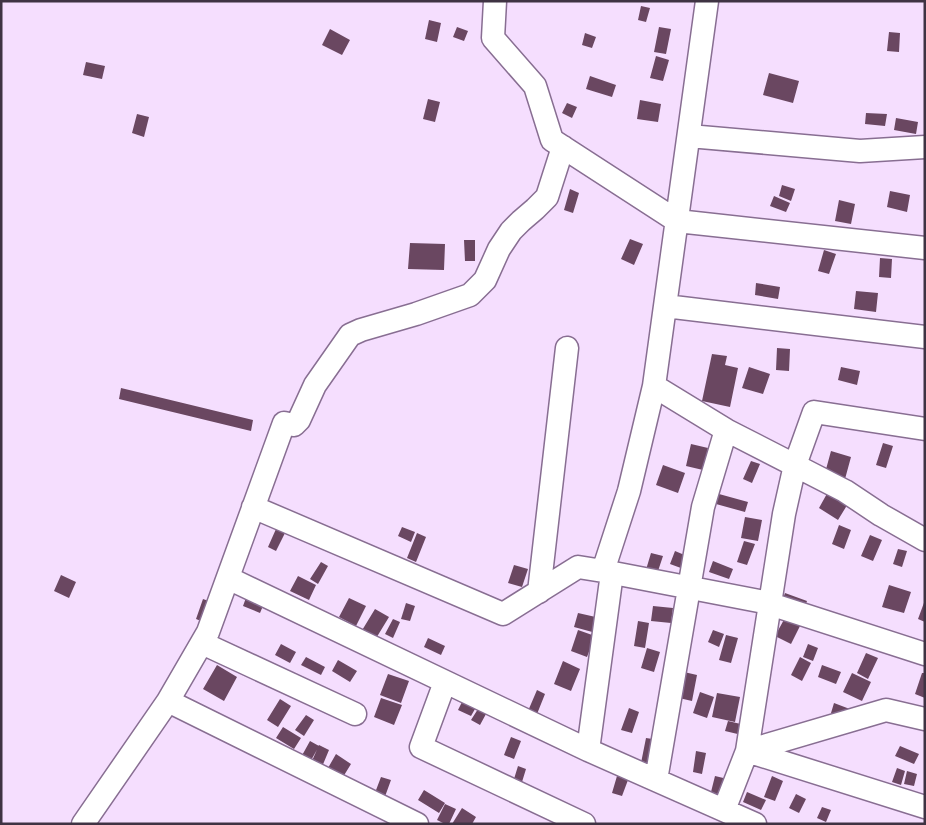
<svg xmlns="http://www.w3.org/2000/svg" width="926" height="825" font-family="Roboto,sans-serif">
<rect width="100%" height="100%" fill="#f5defe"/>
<!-- building -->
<path fill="#6a4761" d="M 641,6 L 650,8 L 646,22 L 638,20 Z
M 429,20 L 441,23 L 437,42 L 425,39 Z
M 457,27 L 468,31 L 464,41 L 453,37 Z
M 659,27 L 671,29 L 666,54 L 654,52 Z
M 330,29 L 350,40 L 342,55 L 322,45 Z
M 889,32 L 900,33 L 899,52 L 887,51 Z
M 585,33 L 596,37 L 592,48 L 582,45 Z
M 656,56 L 669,60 L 663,81 L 650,78 Z
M 86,62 L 105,66 L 102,79 L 83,75 Z
M 769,73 L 799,81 L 793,103 L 763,95 Z
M 590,76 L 616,85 L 612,97 L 586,89 Z
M 428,99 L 440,102 L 435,122 L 423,119 Z
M 640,100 L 661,104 L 658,122 L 637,119 Z
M 567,103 L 577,107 L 572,118 L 562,113 Z
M 866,113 L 887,114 L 885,126 L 865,124 Z
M 137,114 L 149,117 L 144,137 L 132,133 Z
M 896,118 L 918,122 L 916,134 L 894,130 Z
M 782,185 L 795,189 L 791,201 L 779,196 Z
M 570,189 L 579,193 L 573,213 L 564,210 Z
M 890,191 L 910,195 L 907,212 L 887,207 Z
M 774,196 L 790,203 L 786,212 L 770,206 Z
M 839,200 L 855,204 L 851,224 L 835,221 Z
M 630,239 L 643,244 L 634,265 L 621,259 Z
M 464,240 L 475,240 L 475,261 L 465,261 Z
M 410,243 L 445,244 L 444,270 L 408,269 Z
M 824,250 L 836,254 L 829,274 L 818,271 Z
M 880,258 L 892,259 L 891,278 L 879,277 Z
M 756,283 L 780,287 L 778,299 L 755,295 Z
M 856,291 L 878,293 L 876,312 L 854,309 Z
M 777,348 L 790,349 L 789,371 L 776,370 Z
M 712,354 L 727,356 L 725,365 L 738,368 L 730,407 L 702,401 Z
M 749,367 L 770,374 L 763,394 L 742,388 Z
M 841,367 L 860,371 L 857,385 L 838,380 Z
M 121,388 L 253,420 L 251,431 L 119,399 Z
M 883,443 L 893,446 L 886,468 L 876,465 Z
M 691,444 L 708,448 L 703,470 L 686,466 Z
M 831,451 L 851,457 L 845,479 L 825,473 Z
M 751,461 L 760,464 L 752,483 L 743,479 Z
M 663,465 L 685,473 L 678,493 L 656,485 Z
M 829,490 L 849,502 L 838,520 L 819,508 Z
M 719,494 L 748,502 L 745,512 L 716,504 Z
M 745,517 L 762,520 L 758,541 L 741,538 Z
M 839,525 L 851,530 L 844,549 L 832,544 Z
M 402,527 L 415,532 L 411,542 L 398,536 Z
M 276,529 L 285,533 L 276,551 L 268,547 Z
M 417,533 L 426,537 L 416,562 L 407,558 Z
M 870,535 L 882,540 L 873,561 L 861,556 Z
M 744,541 L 755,544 L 747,565 L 737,562 Z
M 898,549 L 907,551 L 902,567 L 893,564 Z
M 675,551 L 694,559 L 689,571 L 670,564 Z
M 651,553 L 663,556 L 656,577 L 645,573 Z
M 713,561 L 733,569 L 729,579 L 709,572 Z
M 321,562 L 328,566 L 318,584 L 310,579 Z
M 514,565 L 528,569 L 522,587 L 508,583 Z
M 61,575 L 76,582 L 69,598 L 54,591 Z
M 298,576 L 316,585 L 309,600 L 290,591 Z
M 889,585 L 911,592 L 904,613 L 882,607 Z
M 785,593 L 807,601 L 803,612 L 781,604 Z
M 247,595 L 265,601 L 260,613 L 243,606 Z
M 349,598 L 366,606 L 356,626 L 339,617 Z
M 203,599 L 214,603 L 206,623 L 196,619 Z
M 925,600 L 925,622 L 918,619 Z
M 406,603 L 415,606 L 410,621 L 401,619 Z
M 653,606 L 673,608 L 671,623 L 651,621 Z
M 375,609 L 389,617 L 375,640 L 361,632 Z
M 578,613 L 600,618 L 596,633 L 574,627 Z
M 786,616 L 801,624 L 791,644 L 775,636 Z
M 393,619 L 400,622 L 393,638 L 385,634 Z
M 638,621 L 649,623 L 645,648 L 634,646 Z
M 578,630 L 595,636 L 587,657 L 571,651 Z
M 713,630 L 724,634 L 719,647 L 708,642 Z
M 726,635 L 738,638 L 731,663 L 719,660 Z
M 428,638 L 445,646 L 441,655 L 424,647 Z
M 281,644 L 296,652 L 290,663 L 275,655 Z
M 808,644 L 818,648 L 813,661 L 803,657 Z
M 647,648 L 660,652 L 654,672 L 641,668 Z
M 866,653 L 878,658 L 868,679 L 857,673 Z
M 306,657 L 325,667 L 321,675 L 301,665 Z
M 800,657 L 811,663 L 802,681 L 791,675 Z
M 338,660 L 357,671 L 350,682 L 332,671 Z
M 563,661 L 580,669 L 571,691 L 554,684 Z
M 217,665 L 237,677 L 224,701 L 203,689 Z
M 822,665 L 841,672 L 836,684 L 818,677 Z
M 684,672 L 697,675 L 692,701 L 679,698 Z
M 852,673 L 871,682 L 862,701 L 843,692 Z
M 922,673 L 925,673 L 925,698 L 915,694 Z
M 388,674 L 409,681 L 401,703 L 380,695 Z
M 537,690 L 545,694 L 537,714 L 528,711 Z
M 700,692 L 714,697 L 707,718 L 693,713 Z
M 717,693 L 740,697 L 735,722 L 712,717 Z
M 381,698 L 402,705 L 394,725 L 374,717 Z
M 280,699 L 291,706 L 278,727 L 267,720 Z
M 462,702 L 475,709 L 471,716 L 458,710 Z
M 834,703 L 855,711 L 851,721 L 831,713 Z
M 629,708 L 639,712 L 632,733 L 621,730 Z
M 478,709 L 486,714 L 480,725 L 471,720 Z
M 306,715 L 314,720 L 304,736 L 295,730 Z
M 728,721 L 749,726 L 746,736 L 725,731 Z
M 283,727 L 301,738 L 294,749 L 276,738 Z
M 511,737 L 521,741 L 514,759 L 504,755 Z
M 646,738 L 659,740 L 653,765 L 641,763 Z
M 310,741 L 319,746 L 309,764 L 300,759 Z
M 319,745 L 329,750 L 319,774 L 308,770 Z
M 900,746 L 919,754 L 914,764 L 895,756 Z
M 696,751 L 706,753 L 702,774 L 693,772 Z
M 336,754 L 351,764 L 343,777 L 328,768 Z
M 518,766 L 526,769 L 522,782 L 514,779 Z
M 897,768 L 905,771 L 901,785 L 892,782 Z
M 907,771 L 917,774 L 914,786 L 904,784 Z
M 617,776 L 628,780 L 622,796 L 612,793 Z
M 715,776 L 736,781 L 731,801 L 710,796 Z
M 772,776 L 783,781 L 775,801 L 764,797 Z
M 381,777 L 391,780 L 383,802 L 373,798 Z
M 424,790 L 445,803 L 439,813 L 418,800 Z
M 747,792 L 766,800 L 761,810 L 743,802 Z
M 796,794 L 806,799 L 799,813 L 789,808 Z
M 445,804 L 456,809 L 449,824 L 445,824 L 437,820 Z
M 822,807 L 831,810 L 826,822 L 817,818 Z
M 462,808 L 476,817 L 472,824 L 452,824 Z"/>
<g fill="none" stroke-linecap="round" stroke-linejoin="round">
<defs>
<path id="street" d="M 495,1 L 493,38 L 535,86 L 552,140 L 677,221 L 925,248
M 689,136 L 860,151 L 925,147
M 665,306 L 925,337
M 654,386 L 726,430
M 925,429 L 814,412 L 795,465 L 784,514 L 747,751 L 925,807
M 253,507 L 503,614 L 578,567 L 603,571 L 764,602 L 925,654
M 603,571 L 629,491 L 654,386 L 707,1
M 228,578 L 588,750 L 755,824
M 539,592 L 567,348
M 202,643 L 355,714
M 445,682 L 421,747 L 584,824
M 588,750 L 612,573
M 656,780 L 703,507 L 726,430 L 845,491 L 881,515 L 925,540
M 724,810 L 747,751 L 886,710 L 925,719
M 83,824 L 168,701
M 417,824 L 168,701 L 208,632 L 284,423 L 294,425 L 299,420 L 315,385 L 350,335 L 361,330 L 416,314 L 470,295 L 485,280 L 499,249 L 511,231 L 521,221 L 535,209 L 547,197 L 563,147"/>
</defs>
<!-- street casing -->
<use href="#street" stroke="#886e92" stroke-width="25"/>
<!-- street -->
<use href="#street" stroke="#fff" stroke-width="22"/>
</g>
<!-- border -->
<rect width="926" height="825" fill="none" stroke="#3f3343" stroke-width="5"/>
</svg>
